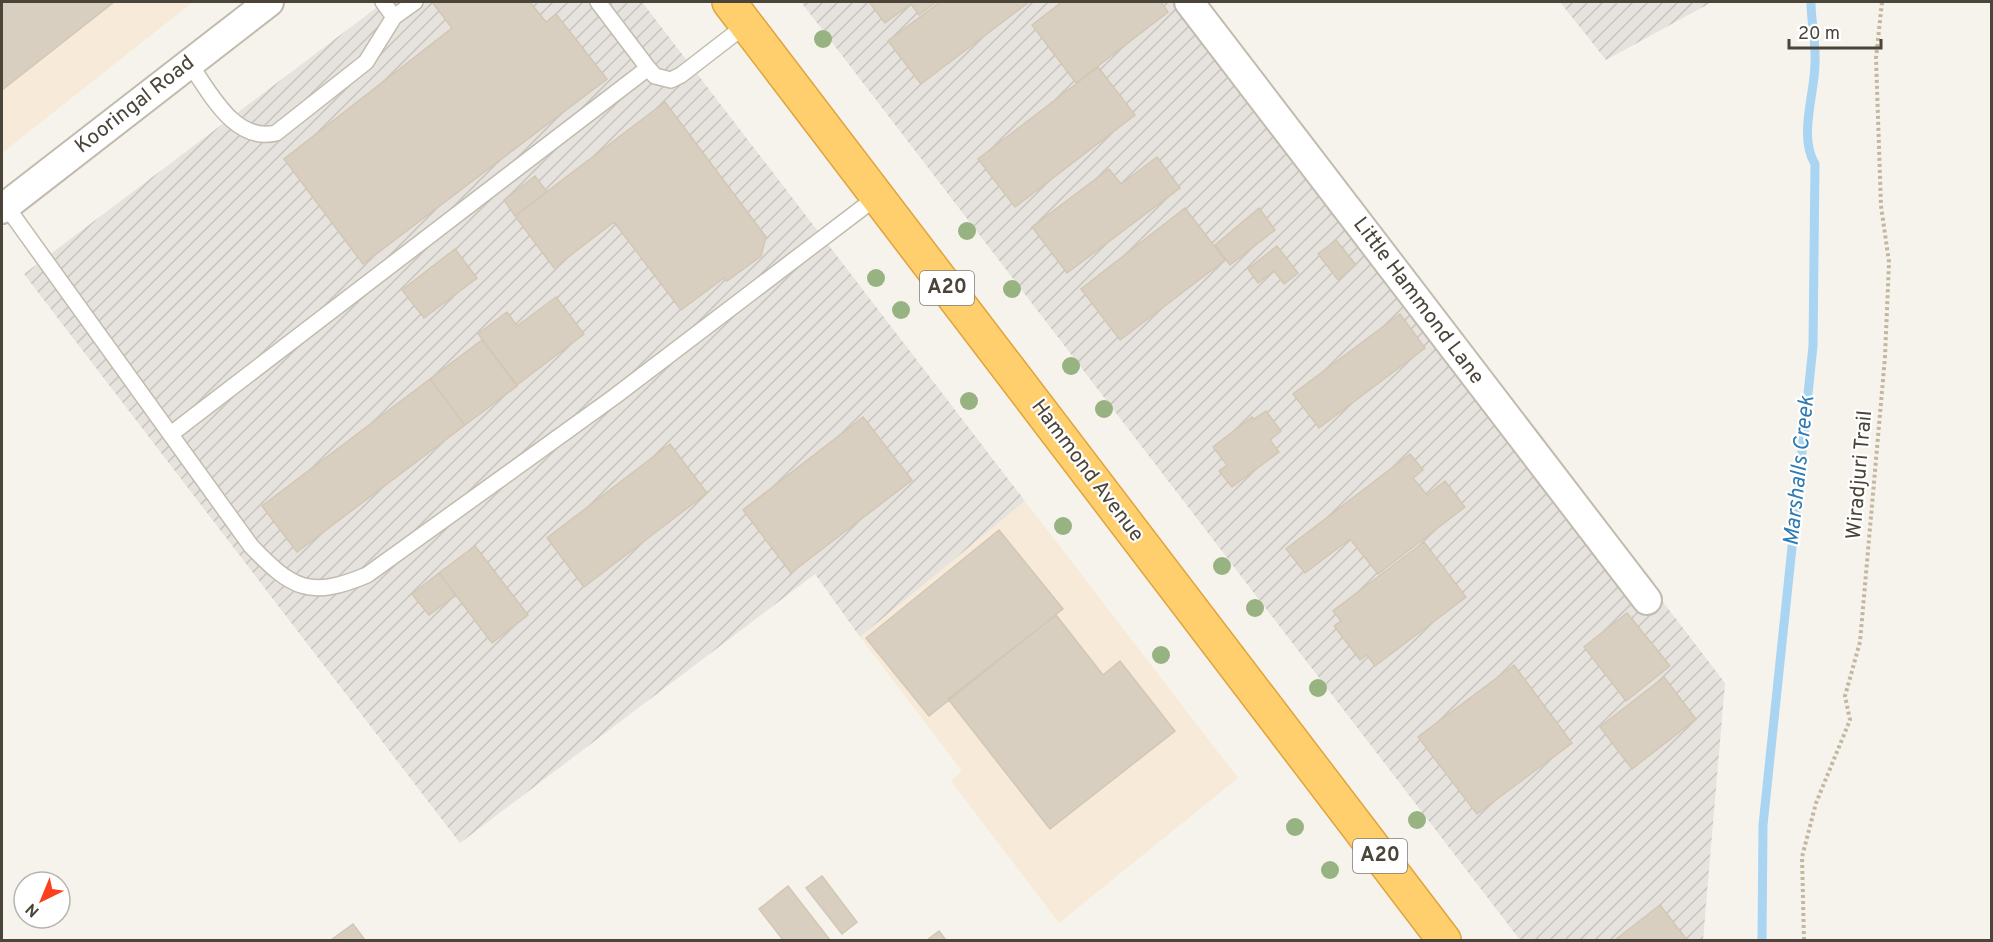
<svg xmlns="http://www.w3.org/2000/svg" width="1993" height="942" font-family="Overpass,sans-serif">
<defs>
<pattern id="industrial-furrows" width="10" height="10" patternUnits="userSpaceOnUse" patternTransform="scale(1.5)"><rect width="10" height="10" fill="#e6e2dd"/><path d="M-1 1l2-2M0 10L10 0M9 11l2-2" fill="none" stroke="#c7c3be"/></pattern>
</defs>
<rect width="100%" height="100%" fill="#f6f3ec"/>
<!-- commercial -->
<path fill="#f7ead8" d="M 2,2 L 193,2 L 2,153 Z
M 1025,501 L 1238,778 L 1059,923 L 951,781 L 962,771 L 860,637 Z"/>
<!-- industrial -->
<path fill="url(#industrial-furrows)" d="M 384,2 L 642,2 L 1025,501 L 860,637 L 815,574 L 460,843 L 24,274 Z
M 801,2 L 1204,2 L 1725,683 L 1703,940 L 1520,940 Z
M 1560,2 L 1712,2 L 1606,60 Z"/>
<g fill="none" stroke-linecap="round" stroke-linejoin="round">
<!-- stream -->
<path stroke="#a9d4f2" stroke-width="9" d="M 1762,940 L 1763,825 L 1813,346 L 1815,164 C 1798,136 1815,94 1815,63 C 1816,42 1811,22 1811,2"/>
</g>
<!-- building -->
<path fill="#d8cfc1" stroke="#d3c7b4" stroke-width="1.5" d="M 2,2 L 114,2 L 2,90 Z
M 432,2 L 530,2 L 546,22 L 556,14 L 607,79 L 363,264 L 284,159 L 452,28 Z
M 869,2 L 936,2 L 919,15 L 911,4 L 885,23 Z
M 940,2 L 1029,2 L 921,84 L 888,41 Z
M 1062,2 L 1161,2 L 1168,12 L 1076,83 L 1032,25 Z
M 1098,67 L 1135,115 L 1015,207 L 978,159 Z
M 665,102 L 766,237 L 761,256 L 727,281 L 724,278 L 681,310 L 614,222 L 554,268 L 515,216 Z
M 1157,157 L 1180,188 L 1067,273 L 1032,227 L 1109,169 L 1121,184 Z
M 535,176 L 547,192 L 515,216 L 504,200 Z
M 1185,208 L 1225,260 L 1120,340 L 1081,289 Z
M 1259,208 L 1275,230 L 1230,265 L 1215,245 Z
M 1336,240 L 1356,265 L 1338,280 L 1318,254 Z
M 1277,246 L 1298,273 L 1284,284 L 1274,271 L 1258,283 L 1248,269 Z
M 455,249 L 477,278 L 424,318 L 402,290 Z
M 556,297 L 584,334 L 517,385 L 478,334 L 507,312 L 517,326 Z
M 1400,314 L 1425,348 L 1319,428 L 1293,394 Z
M 482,340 L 517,386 L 465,425 L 430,379 Z
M 430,379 L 465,425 L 297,552 L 262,506 Z
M 1266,411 L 1281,431 L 1270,440 L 1279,452 L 1232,487 L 1219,471 L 1227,465 L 1213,447 L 1252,417 L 1254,419 Z
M 863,417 L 912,480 L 791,573 L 743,510 Z
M 670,444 L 707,493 L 584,587 L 547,538 Z
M 1410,454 L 1423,470 L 1413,478 L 1427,495 L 1445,481 L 1465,507 L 1378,574 L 1350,539 L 1305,573 L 1286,549 Z
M 999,530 L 1063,609 L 929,716 L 866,638 Z
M 1424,542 L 1466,597 L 1375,666 L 1367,655 L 1360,660 L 1334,626 L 1341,621 L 1333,611 Z
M 475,546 L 528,615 L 492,643 L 439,573 Z
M 439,573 L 456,595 L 429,615 L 412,594 Z
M 1627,613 L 1670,666 L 1626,701 L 1584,647 Z
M 1056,615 L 1103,675 L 1120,661 L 1175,731 L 1050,829 L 948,699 Z
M 1514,665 L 1572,743 L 1477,814 L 1418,737 Z
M 1664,677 L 1696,719 L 1632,769 L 1600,727 Z
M 822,876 L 857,922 L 842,934 L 806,888 Z
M 788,886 L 830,940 L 783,940 L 759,909 Z
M 1660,905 L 1687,940 L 1615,940 Z
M 353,924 L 365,940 L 331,940 Z
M 939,931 L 946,940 L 927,940 Z"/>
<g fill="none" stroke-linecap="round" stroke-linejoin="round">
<defs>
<path id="lane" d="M 383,2 L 394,17
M 598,2 L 648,68
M 189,63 C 210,92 234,143 276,133 L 366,62 L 394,17 L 415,2
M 6,206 L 251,546 C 292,589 310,599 367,575 L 614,397 L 878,196
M 171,434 L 648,68 L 655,76 L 671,80 L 681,75 L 747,24"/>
<path id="street" d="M 1189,2 L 1647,600
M 2,209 L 269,2"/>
<path id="highway" d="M 729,2 L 1444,940"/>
</defs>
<!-- lane casing -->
<use href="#lane" stroke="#c2bbae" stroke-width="18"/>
<!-- street casing -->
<use href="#street" stroke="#c2bbae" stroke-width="32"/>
<!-- highway casing -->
<use href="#highway" stroke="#e0a43c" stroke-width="36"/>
<!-- path -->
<path stroke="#c4b79f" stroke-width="4" stroke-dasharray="3 3" stroke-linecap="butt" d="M 1804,940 L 1802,857 L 1816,803 L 1850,720 L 1845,696 L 1860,642 L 1885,357 L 1889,262 L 1881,206 L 1876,58 L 1882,2"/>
<!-- lane -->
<use href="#lane" stroke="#fff" stroke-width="15"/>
<!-- street -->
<use href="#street" stroke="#fff" stroke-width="28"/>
<!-- highway -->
<use href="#highway" stroke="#ffcf6e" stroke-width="33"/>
</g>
<!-- trees -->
<g fill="#97b381">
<circle cx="823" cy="39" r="9"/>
<circle cx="967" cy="231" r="9"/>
<circle cx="876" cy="278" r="9"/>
<circle cx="1012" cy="289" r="9"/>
<circle cx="901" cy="310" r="9"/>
<circle cx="1071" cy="366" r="9"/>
<circle cx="969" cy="401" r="9"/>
<circle cx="1104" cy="409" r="9"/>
<circle cx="1063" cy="526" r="9"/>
<circle cx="1222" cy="566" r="9"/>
<circle cx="1255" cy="608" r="9"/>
<circle cx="1161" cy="655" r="9"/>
<circle cx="1318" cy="688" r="9"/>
<circle cx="1417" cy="820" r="9"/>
<circle cx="1295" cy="827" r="9"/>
<circle cx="1330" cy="870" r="9"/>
</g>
<g text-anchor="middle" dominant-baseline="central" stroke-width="4.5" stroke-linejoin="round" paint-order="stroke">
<!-- shield labels -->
<g fill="#fff" stroke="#817c74" stroke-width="1.5">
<rect x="920" y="271" width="54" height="34" rx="4.5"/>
<rect x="1353" y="839" width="54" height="34" rx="4.5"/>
</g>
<g font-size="20" font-weight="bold" fill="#4b4439">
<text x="947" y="288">A20</text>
<text x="1380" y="856">A20</text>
</g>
<!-- street labels -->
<g font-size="21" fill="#4b4439" stroke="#fff">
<text transform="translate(135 105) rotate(-38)">Kooringal Road</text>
<text transform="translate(1418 301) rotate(53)">Little Hammond Lane</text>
<text transform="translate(1087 471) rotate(53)">Hammond Avenue</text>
<text transform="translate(1860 475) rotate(-85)">Wiradjuri Trail</text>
</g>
<!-- water labels -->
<g font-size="22" font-style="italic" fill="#2e7ab2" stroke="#fff">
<text transform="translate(1800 471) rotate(-84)">Marshalls Creek</text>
</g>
</g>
<!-- border -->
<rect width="1993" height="942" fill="none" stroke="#4b4439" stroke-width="6"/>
<!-- north arrow -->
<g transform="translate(42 900) rotate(223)"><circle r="28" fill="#ffffff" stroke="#b7b4b0" stroke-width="1.5"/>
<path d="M0-4.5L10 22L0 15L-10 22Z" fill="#fc3f1d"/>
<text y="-9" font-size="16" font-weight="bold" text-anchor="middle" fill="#4b4439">N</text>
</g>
<!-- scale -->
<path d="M1789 39v9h92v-9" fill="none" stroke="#4b4439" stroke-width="3"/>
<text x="1798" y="39" font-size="18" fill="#4b4439" stroke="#ffffff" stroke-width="4.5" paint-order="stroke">20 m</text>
</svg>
